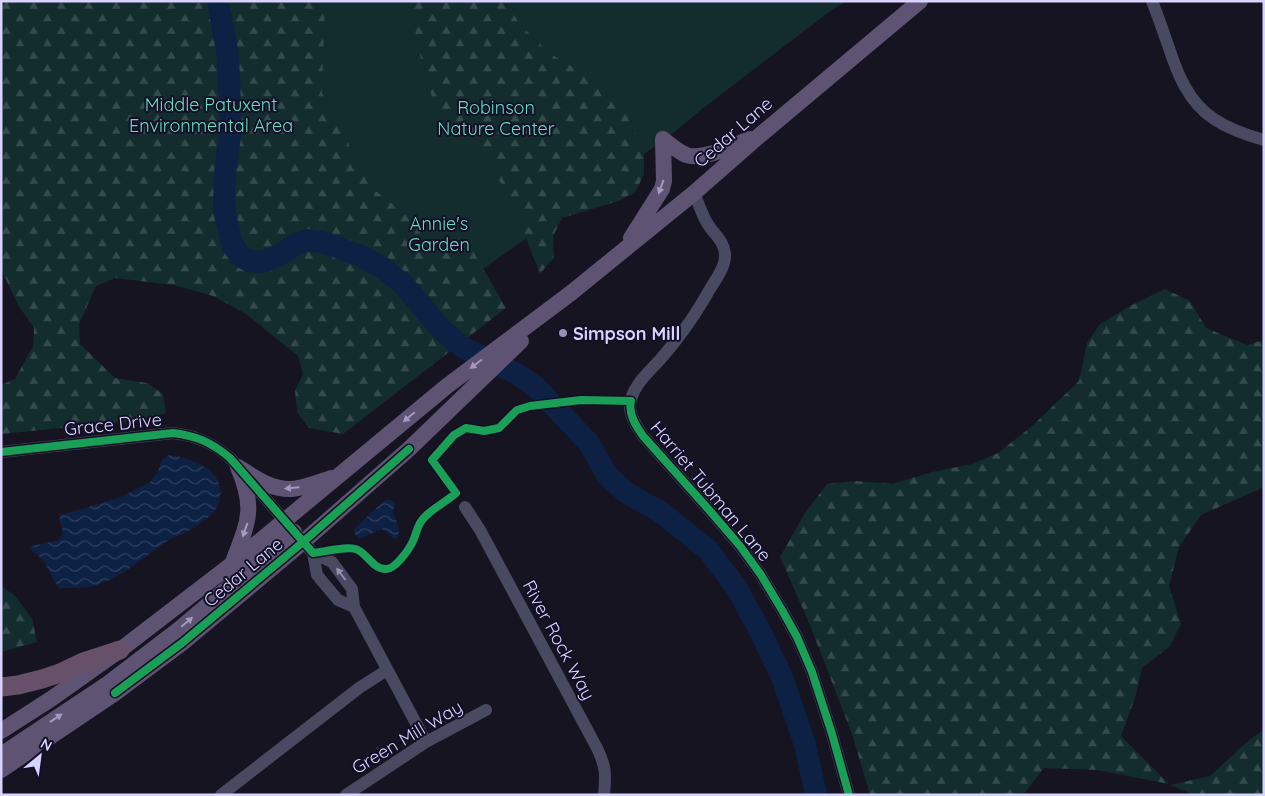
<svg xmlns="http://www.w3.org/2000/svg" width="1265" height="796" font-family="Quicksand,sans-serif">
<defs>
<pattern id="forest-firs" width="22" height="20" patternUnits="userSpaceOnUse" patternTransform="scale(1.25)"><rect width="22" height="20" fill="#132c2d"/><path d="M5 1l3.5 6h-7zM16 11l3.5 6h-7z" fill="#354a4c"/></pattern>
<pattern id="water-waves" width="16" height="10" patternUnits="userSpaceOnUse" patternTransform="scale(1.25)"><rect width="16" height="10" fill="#0d2144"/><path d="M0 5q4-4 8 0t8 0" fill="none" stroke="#304060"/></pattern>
</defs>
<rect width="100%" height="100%" fill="#161421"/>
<!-- green -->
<path fill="#132c2d" d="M 43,1 L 848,1 L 833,9 L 702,109 L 672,134 L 434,304 Z"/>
<!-- forest -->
<path fill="url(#forest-firs)" d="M 1,1 L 325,1 L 322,93 L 372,188 L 405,214 L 425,220 L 417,240 L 435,254 L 456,246 L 458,234 L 470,246 L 506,308 L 343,434 L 309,428 L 297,412 L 295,391 L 303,374 L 298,356 L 246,314 L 213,296 L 174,285 L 115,278 L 96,286 L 79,324 L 80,344 L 115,378 L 147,383 L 163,394 L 166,413 L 132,421 L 1,434 L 1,385 L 15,379 L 33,346 L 34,328 L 18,305 L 1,269 Z
M 409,1 L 506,1 L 520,25 L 551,54 L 603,85 L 629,118 L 644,154 L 644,174 L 636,191 L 619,201 L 562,218 L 553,236 L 554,257 L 540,274 L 510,197 L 487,162 L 434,101 L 425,79 Z
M 1165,289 L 1190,301 L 1206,328 L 1247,345 L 1264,340 L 1264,487 L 1201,515 L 1179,547 L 1169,586 L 1181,624 L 1170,646 L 1142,668 L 1135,698 L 1121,736 L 1169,784 L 1097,770 L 1044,768 L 1023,795 L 870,795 L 852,734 L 810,625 L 780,557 L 805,513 L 827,484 L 856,481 L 892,484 L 932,472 L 972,464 L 998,453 L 1031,427 L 1079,381 L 1087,343 L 1100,324 L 1132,305 Z
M 1,586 L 14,595 L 32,618 L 37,642 L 1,652 Z
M 1264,729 L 1264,795 L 1194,795 L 1170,785 L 1210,776 L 1247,742 Z"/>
<!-- water -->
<path fill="url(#water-waves)" d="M 169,455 C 185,457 211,465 218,481 C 222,492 221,501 215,510 C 208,519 198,526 188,531 C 184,534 179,535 174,537 C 168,540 161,546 155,550 C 137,563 118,578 97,585 C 85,590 71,586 59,589 L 43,560 L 28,547 L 59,540 L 63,534 L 59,515 L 82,509 L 123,496 L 150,482 L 158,472 L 162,460 Z
M 391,500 L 395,504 L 393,512 L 399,528 L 398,537 L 394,539 L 385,531 L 381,529 L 360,539 L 355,535 L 354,529 L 384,501 Z"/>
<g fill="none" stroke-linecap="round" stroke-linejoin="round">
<!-- river -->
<path stroke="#0d2144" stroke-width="22" d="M 218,1 L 228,56 L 231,129 L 225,172 L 224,210 L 232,244 L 240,256 L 249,261 L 262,262 L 280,255 L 294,245 L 308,240 L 326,243 L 361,256 L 383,268 L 404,285 L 440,328 L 462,347 L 517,374 L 536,387 L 588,442 L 608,476 L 627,493 L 662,513 L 708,550 L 736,587 L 760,631 L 782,677 L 805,745 L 816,795"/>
<!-- minor -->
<path stroke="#4a4962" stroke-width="12" d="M 1152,1 C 1158,16 1163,31 1168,45 C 1177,73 1188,102 1214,119 C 1229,129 1246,135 1264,140
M 694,193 C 698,202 701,212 706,221 C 712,233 724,240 725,254 C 726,266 716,279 710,289 C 702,303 693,318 683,331 C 677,339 671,347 664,355 C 652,370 632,384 630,405 C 630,417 637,427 643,436 L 710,511 L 740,546 L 761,575 L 782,610 L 797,637 L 812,672 L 832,734 L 849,795
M 1,452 L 173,433 C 197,436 211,442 230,458 L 313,553 L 332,562 L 352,589 L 354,607 L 426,742
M 465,507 L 480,530 L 597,748 C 606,767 606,774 604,795
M 313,553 L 317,575 L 338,600 L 354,607
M 221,795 L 359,688 L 387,670
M 346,795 L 426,742 L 486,710"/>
<!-- major -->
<path stroke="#5e5373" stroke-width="16" d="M 663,139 C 670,145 678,151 686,155 C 703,161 734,145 750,139
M 631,238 L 662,189 L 664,181 L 663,139
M 238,467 C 255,478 271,490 292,489 C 305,488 319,482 331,478
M 233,562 C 248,522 256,509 238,467
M 1,731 L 51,699 L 120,650 L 232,564 L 447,386 L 571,293 L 694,193 L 759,136 L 920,1
M 1,755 L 106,685 L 178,630 L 294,532
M 1,770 L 115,693 L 182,643 L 248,588 L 303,542 L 409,449 L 521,341"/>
<!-- highway -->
<path stroke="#67516a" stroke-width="19" d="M 1,687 L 18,685 L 42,679 L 60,673 L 83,662 L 120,650"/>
<defs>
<path id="cycleway" d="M 1,452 L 173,433 C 197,436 211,442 230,458 L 313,553 C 323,552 351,545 358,550 C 368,555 373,569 386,569 C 394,570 408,551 412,543 C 415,538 416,531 419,525 C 425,512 445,503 456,493 L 432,460 L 454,435 L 466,428 L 484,431 L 499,428 L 517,410 L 530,406 L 581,400 L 631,401 C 628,414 636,426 643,436 L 710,511 L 740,546 L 761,575 L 782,610 L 797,637 L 812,672 L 832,734 L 849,795
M 115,693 L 182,643 L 303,542 L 409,449"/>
</defs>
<!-- cycleway casing -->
<use href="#cycleway" stroke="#130f26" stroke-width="11"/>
<!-- cycleway -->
<use href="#cycleway" stroke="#1a9f57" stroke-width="8"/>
</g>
<!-- one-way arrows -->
<defs><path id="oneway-solid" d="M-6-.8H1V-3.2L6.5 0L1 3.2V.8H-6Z" transform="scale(1.25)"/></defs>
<g fill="#a29ac0">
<use href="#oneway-solid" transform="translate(661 187) rotate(110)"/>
<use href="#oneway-solid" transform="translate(476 364) rotate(143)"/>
<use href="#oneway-solid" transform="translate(409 417) rotate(140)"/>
<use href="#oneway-solid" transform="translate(292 488) rotate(175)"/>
<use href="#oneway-solid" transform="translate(245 530) rotate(109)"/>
<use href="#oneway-solid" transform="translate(187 622) rotate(-40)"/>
<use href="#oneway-solid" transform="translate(56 718) rotate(-34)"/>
</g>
<use fill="#928eb0" href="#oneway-solid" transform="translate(341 574) rotate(-127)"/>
<!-- markers -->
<circle fill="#9591b1" stroke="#130f26" stroke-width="2" cx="563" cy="333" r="5"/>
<g text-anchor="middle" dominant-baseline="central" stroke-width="4" stroke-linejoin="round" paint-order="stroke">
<!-- park labels -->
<g font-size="18" fill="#5fe0c0" stroke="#130f26">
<text x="211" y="104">Middle Patuxent<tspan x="211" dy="21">Environmental Area</tspan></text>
<text x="496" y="107">Robinson<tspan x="496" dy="21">Nature Center</tspan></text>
<text x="439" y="223">Annie's<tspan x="439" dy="21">Garden</tspan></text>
</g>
<!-- street labels -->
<g font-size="18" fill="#d9d4ff" stroke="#130f26">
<text transform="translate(733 132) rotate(-41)">Cedar Lane</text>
<text transform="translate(113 424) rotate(-6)">Grace Drive</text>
<text transform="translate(711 491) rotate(50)">Harriet Tubman Lane</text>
<text transform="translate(243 572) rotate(-40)">Cedar Lane</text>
<text transform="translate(559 640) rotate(62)">River Rock Way</text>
<text transform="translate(407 737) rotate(-31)">Green Mill Way</text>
</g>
<!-- poi labels -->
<g font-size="18" font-weight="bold" fill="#d9d4ff" stroke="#130f26" text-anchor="start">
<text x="573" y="333">Simpson Mill</text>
</g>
</g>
<!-- border -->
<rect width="1265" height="796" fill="none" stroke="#d9d4ff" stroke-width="5"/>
<!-- north arrow -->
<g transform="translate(40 756) rotate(29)" stroke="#130f26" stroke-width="4" paint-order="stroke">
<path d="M0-4L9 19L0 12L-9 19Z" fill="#d9d4ff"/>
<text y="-8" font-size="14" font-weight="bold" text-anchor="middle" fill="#d9d4ff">N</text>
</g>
</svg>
